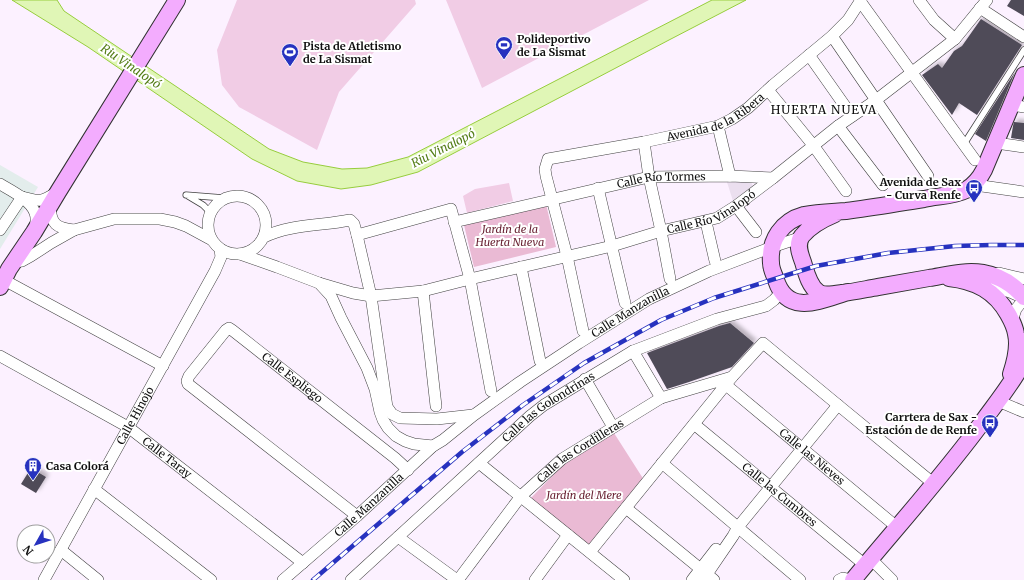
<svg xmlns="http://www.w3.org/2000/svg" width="1024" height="580" font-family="Merriweather,serif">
<defs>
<filter id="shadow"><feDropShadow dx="3" dy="-3" stdDeviation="2" flood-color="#0004"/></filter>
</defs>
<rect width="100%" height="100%" fill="#fcf1ff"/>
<!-- industrial -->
<path fill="#e3edec" d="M 0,165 L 38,187 L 0,249 Z"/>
<!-- green -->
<path fill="#eabad4" d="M 546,204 L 556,247 L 474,267 L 464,225 Z
M 614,433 L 644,480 L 589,546 L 530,499 L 566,462 Z"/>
<!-- pitch -->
<path fill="#f1cce5" d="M 237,0 L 415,0 L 416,4 L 339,92 L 317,150 L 239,107 L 222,85 L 217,50 Z
M 446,0 L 649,0 L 482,88 Z
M 509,183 L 513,201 L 467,213 L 463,196 L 475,189 Z"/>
<!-- plaza -->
<path fill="#ebdfef" d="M 726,179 L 750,180 L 753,186 L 733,201 Z"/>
<!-- water -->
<path fill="#e0f6b6" stroke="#97cd3d" d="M 12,0 L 57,0 L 64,11 L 269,149 L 303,162 L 342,169 L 367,168 L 408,157 L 712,0 L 746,0 L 669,40 L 418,172 L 371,185 L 341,189 L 297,181 L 252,159 L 88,47 Z"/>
<!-- building -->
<path fill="#504b58" filter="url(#shadow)" d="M 1011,0 L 1024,0 L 1024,16 L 1007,6 Z
M 981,19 L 1022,45 L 977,115 L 959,103 L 952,115 L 922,75 L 938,64 L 942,68 L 954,51 L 962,46 Z
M 1015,72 L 986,141 L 975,134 Z
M 1014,122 L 1024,123 L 1024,140 L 1011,138 L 1013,126 Z
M 730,323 L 754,343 L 732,367 L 689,382 L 667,389 L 647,353 L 719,326 Z
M 31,468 L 46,477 L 36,493 L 21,484 Z"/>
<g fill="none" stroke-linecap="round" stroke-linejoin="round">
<defs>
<path id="lane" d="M 964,144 L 1024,50
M 186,195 L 224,198
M 188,196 L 203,205 L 210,212"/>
<g id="street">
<path d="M 919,0 L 934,20 L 955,39"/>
<path d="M 860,1 L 975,160"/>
<path d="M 980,8 L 1024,37"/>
<path d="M 832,36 L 928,176"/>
<path d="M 809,55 L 852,116"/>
<path d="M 768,90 L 813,145 L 846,191"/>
<path d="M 1012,105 L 1024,107"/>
<path d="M 718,126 L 730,176"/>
<path d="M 838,126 L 883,185"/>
<path d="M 644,142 L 649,177 L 661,231 L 670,279"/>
<path d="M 996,143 L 1024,147"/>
<path d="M 976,182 L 982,186 L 1024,192"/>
<path d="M 0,184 C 10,190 31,200 35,213 C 37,218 36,224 35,229"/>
<path d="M 598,188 L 625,303"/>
<circle cx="237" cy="225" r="29"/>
<path d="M 22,197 C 40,202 41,202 56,193"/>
<path d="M 50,206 C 51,224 56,228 74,230"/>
<path d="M 736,206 L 756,232"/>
<path id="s1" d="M 454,222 L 649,177 L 730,176 L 773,178"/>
<path d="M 706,222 L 715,261"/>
<path d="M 0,230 L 22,197"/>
<path d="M 357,235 L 451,209 L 470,279 L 491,391"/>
<path d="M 264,237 C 291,224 321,226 350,220 L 354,224 L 357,235 L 371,296 L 387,407 L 392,414 L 400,418 L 437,419 L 473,415"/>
<path id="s2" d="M 240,254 L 277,267 L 319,283 L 353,293 L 371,296 L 423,291 L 470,279 L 612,246 L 661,231 L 717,218 L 736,206 L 773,178 L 838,126 L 876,100 L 955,39 L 987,0"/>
<path d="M 14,262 L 22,261 L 31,256 L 51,243 L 74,230 L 114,219 L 160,219 L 175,222 L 186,226 L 210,239"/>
<path d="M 521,267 L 540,361"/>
<path d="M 999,273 L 1024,279"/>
<path d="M 4,280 L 163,366"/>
<path d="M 319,283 L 331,296 L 341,318 L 367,368 L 375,389 L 380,412 L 383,420 L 388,428 L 396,436 L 405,441 L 414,444 L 433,446"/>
<path d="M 984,285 L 1010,292 L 1019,296"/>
<path d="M 423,291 L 436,406"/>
<path d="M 1012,321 L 1016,309 L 1024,299"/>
<path id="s3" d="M 583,331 L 567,256 L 546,176 L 545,169 L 548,159 L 644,142 L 718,126 L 732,119 L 748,108 L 773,85 L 832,36 L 848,20 L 861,0"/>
<path d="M 633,351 L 661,398"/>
<path id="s4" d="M 0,356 L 128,427 L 303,563"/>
<path d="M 732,377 L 763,343 L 838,405 L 934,484"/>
<path d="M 585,379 L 613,427"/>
<path id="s5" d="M 726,385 L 898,528"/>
<path d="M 998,401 L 1024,412"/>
<path id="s6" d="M 694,424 L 865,565"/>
<path d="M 479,463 L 624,580"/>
<path d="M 662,463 L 800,580"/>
<path d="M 94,489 L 211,580"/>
<path d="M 626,508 L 714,580"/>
<path id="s7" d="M 357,516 L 188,384 L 187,381 L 189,376 L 226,330 L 229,328 L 232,330 L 395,458 L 408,470"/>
<path d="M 398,537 L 457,580"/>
<path d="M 61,550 L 98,580"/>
<path d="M 871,559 L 892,580"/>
<path id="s8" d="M 44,580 L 215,271 L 221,257 L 220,249"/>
<path id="s9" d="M 283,580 L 357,516 L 433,446 L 443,440 L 474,415 L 520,382 L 579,343 L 649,299 L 709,271 L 772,247 L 802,237"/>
<path id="s10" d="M 351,580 L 507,437 L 530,416 L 544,405 L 633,351 L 717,319 L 766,306 L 774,300 L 781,292"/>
<path id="s11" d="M 458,580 L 521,496 L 562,459 L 661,398 L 732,377 L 590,552"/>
<path d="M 535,580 L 568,535"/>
<path d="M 692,580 L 716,549"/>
<path d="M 703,580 L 733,536 L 738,527 L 838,405"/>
<path d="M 839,580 L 843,578 L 851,580"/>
</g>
<path id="secondary" d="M 835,214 C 823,219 810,226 802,236 C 796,244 800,254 803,262 C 806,272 809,286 818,292 C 823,296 835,294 842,293 C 854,292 866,289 878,287 C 895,284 912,281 929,278 C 947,275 965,270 983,273 C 1000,276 1013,284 1024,297
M 949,278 C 976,281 995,291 1008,314 C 1012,321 1015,327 1016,334 C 1019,347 1015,362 1011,374
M 0,287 L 9,269 L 34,232 L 58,192 L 177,0
M 848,292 C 821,300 788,317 776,280 C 774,274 771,269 771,263 C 769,240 782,221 804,215 C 818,212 832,212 846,211 C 872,208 898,203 924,199 C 938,196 954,196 966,190 C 974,185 980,178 984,170 L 1024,75
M 853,580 C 896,528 941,478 981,424 C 996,403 1012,384 1024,361"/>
</defs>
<!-- lane casing -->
<use href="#lane" stroke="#424242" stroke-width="7"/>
<!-- street casing -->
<use href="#street" stroke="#424242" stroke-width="12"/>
<!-- secondary casing -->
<use href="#secondary" stroke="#313131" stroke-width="18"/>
<!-- lane -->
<use href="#lane" stroke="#fff" stroke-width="5.5"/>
<!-- street -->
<use href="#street" stroke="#fff" stroke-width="11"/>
<!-- secondary -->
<use href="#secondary" stroke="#f3acfe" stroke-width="16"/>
<defs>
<path id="rail" d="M 313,580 L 462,452 L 523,405 L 584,363 L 661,320 L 714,298 L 816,266 L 888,253 L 955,246 L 991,245 L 1024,245"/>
</defs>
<!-- rail casing -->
<use href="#rail" stroke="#2732bf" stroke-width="4.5"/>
<!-- rail -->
<use href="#rail" stroke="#fff" stroke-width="3" stroke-dasharray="9" stroke-linecap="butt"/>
</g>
<!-- icons -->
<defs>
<symbol id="stadium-pin" viewBox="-11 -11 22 30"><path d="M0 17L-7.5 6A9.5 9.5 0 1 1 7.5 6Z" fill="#2732bf" stroke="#fff"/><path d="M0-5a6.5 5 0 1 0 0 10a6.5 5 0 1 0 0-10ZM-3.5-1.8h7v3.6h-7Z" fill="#fff"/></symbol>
<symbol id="bus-pin" viewBox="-11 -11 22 30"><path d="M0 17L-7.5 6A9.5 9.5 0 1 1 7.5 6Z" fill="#2732bf" stroke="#fff"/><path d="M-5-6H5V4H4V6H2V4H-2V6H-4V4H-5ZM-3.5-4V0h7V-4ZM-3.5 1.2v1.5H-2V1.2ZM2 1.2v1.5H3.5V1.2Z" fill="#fff"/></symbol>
<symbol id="building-pin" viewBox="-11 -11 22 30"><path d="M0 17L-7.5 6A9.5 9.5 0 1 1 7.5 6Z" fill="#2732bf" stroke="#fff"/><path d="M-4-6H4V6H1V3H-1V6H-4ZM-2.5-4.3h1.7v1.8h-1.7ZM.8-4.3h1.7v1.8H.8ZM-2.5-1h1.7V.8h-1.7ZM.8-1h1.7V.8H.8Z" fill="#fff"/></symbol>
</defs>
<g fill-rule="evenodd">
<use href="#stadium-pin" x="494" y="35" width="20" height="27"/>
<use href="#stadium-pin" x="280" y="42" width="20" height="27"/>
<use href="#bus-pin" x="964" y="178" width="20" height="27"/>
<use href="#bus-pin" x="980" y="413" width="20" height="27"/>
<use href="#building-pin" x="23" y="456" width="20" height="27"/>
</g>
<g text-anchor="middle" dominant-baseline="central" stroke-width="4" stroke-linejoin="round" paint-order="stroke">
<!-- poi labels -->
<g font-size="11" font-weight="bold" fill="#0f0f0f" stroke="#fff" text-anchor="start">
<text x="517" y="39">Polideportivo<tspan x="517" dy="13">de La Sismat</tspan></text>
<text x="303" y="46">Pista de Atletismo<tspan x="303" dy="13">de La Sismat</tspan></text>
<text x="961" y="182" text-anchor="end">Avenida de Sax<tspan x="961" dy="13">- Curva Renfe</tspan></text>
<text x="977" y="417" text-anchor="end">Carrtera de Sax -<tspan x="977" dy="13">Estación de de Renfe</tspan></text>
<text x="46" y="466">Casa Colorá</text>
</g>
<!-- street labels -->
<g font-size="11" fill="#0f0f0f" stroke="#fff">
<text stroke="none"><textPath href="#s3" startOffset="351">Avenida de la Ribera</textPath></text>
<text stroke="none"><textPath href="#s1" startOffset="212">Calle Río Tormes</textPath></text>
<text stroke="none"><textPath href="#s2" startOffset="490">Calle Río Vinalopó</textPath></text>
<text stroke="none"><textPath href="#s9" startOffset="440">Calle Manzanilla</textPath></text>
<text stroke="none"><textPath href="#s7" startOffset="366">Calle Espliego</textPath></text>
<text stroke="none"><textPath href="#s10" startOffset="263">Calle las Golondrinas</textPath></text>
<text stroke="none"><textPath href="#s8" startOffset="188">Calle Hinojo</textPath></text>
<text stroke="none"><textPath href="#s11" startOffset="180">Calle las Cordilleras</textPath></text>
<text stroke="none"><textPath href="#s5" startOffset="112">Calle las Nieves</textPath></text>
<text stroke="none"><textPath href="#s4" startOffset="196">Calle Taray</textPath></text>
<text stroke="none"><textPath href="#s6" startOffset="111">Calle las Cumbres</textPath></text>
<text stroke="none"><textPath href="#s9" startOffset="114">Calle Manzanilla</textPath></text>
</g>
<!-- park labels -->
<g font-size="11" font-style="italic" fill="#671f30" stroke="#fff">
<text x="510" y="229">Jardín de la<tspan x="510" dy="13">Huerta Nueva</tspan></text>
<text x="584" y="495">Jardín del Mere</text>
</g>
<!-- water labels -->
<g font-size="12" font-style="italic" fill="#537d16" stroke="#fff">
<text transform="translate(131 66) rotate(34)">Riu Vinalopó</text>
<text transform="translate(443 148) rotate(-27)">Riu Vinalopó</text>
</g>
<!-- neighbourhood labels -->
<g font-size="12" letter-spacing="1" fill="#0f0f0f" stroke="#fff">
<text x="824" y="109">HUERTA NUEVA</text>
</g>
</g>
<!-- north arrow -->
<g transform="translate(36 544) rotate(231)"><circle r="19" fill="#ffffff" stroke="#9f9f9f"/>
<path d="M0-3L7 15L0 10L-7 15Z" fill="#2732bf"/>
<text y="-6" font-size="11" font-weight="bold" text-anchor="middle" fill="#0f0f0f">N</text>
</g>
</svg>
